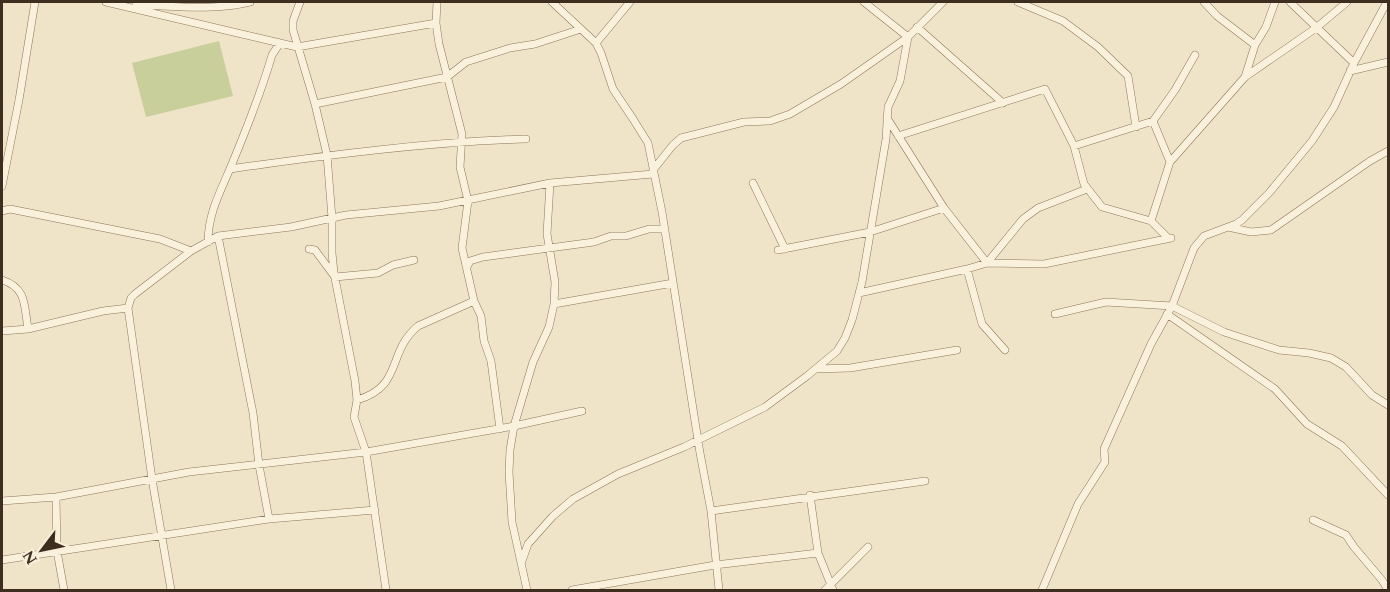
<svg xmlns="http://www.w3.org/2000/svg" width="1390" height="592" font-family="Spectral,serif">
<rect width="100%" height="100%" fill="#f0e4c8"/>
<!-- green -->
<path fill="#c9cf9b" d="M 219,41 L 233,96 L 146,117 L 132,63 Z"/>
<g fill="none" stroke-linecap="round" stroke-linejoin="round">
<defs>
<path id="minor" d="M 106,2 L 297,47 L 436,23
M 300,2 L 293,21 L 293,30 L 315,104 L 327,155 L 332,218 L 332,253 L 334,273 L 355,381 L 357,400 L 354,417 L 366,452 L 386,590
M 552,2 L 596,43 L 601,53 L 613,89 L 633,119 L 648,143 L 662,212 L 700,453 L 711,511 L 719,590
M 864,2 L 908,37
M 1018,2 L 1063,21 L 1098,47 L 1128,76 L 1136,127
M 1204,2 L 1217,16 L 1255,45
M 1290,2 L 1354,63
M 136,5 C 174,6 213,11 250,2
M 917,27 L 1003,103
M 596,43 L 630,2
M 1350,71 L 1388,62
M 1245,77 L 1255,45 L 1266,27 L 1275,2
M 315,104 L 447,77 L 466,62 L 510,48 L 535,44 L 581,29
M 887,118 L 944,208 L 987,263 L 1023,219 L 1038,208 L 1087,189
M 1153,121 L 1170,162
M 898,136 L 1045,89 L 1074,146 L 1084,184 L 1102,207 L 1151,221 L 1168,238
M 1074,146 L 1153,121 L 1175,90 L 1195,55
M 230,169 C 328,155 427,142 526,139
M 653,170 L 673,145 L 681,138 L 744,122 L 770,121 L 790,114 L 841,84 L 908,37 L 943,2
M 753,183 L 785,249
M 2,186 L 19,100 L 35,2
M 2,211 L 10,209 L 160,239 L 191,251
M 1151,221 L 1170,162 L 1245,77 L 1316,28 L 1347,2
M 1228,227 L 1251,232 L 1271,230 L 1370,161 L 1388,151
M 218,236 L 253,413 L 259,465 L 269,519
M 208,242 C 208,211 223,187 234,159 C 248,125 262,90 272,55 L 280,43
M 309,249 L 315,250 L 335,277 L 378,273 L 393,265 L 414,260
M 778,250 L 870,232 L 944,208
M 467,267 L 470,261 L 483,257 L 594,242 L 611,236 L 626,236 L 649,229 L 665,229
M 967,269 L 982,324 L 1005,350
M 2,280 C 27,288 24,305 28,329
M 859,293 L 967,269 L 987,263 L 1044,264 L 1171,238
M 474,301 L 481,316 L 484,341 L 491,361 L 500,429
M 554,304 L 673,283
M 1055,314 L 1106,302 L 1172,306 L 1224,332 L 1279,350 L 1309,353 L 1331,358 L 1346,367 L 1372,395 L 1388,405
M 1167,314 L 1275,389 L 1307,424 L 1342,446 L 1388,495
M 2,331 L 28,329 L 103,311 L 128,308
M 816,369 L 850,368 L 957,350
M 357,400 C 404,386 386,353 418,326 L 474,301 L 462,248 L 468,201 L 460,167 L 462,134 L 439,44 L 436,23 L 437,2
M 810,495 L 818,553
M 56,497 L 57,551 L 64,590
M 2,501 L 56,497 L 189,472 L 366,452 L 514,426 L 582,411
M 711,511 L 925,481
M 1313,520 L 1346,535 L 1354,547 L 1382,580 L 1388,590
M 2,560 L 269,519 L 375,510
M 522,561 L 528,544 L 553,516 L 573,499 L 618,474 L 684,447 L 765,407 L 807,376 L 837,351 L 845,338 L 852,320 L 862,282 L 886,139 L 888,107 L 900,81 L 908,37
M 171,590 L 152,479 L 128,308 L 131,298 L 135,294 L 191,251 L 218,236 L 291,227 L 346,215 L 439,206 L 550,183 L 653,174
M 527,590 L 512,522 L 509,472 L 510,450 L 514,426 L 533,362 L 549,327 L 554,304 L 555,282 L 547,234 L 550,183
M 572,590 L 715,565 L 818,553 L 833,590
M 825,590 L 868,547
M 1042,590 L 1078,504 L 1105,462 L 1104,449 L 1151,344 L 1172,306 L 1194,248 L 1204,236 L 1236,224 L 1242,220 L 1269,193 L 1312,141 L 1334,107 L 1354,63 L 1387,2"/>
</defs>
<!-- minor casing -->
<use href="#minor" stroke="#8d765c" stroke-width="8"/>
<!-- minor -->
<use href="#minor" stroke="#faf1dc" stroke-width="7"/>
</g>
<!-- border -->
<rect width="1390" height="592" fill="none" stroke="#3d2e20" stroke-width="6"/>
<!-- north arrow -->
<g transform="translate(42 550) rotate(238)" stroke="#f7eed8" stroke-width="4.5" paint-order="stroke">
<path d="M0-4.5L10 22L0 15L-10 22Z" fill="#3d2e20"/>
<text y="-9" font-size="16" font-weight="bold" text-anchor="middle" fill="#3d2e20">N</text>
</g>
</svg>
